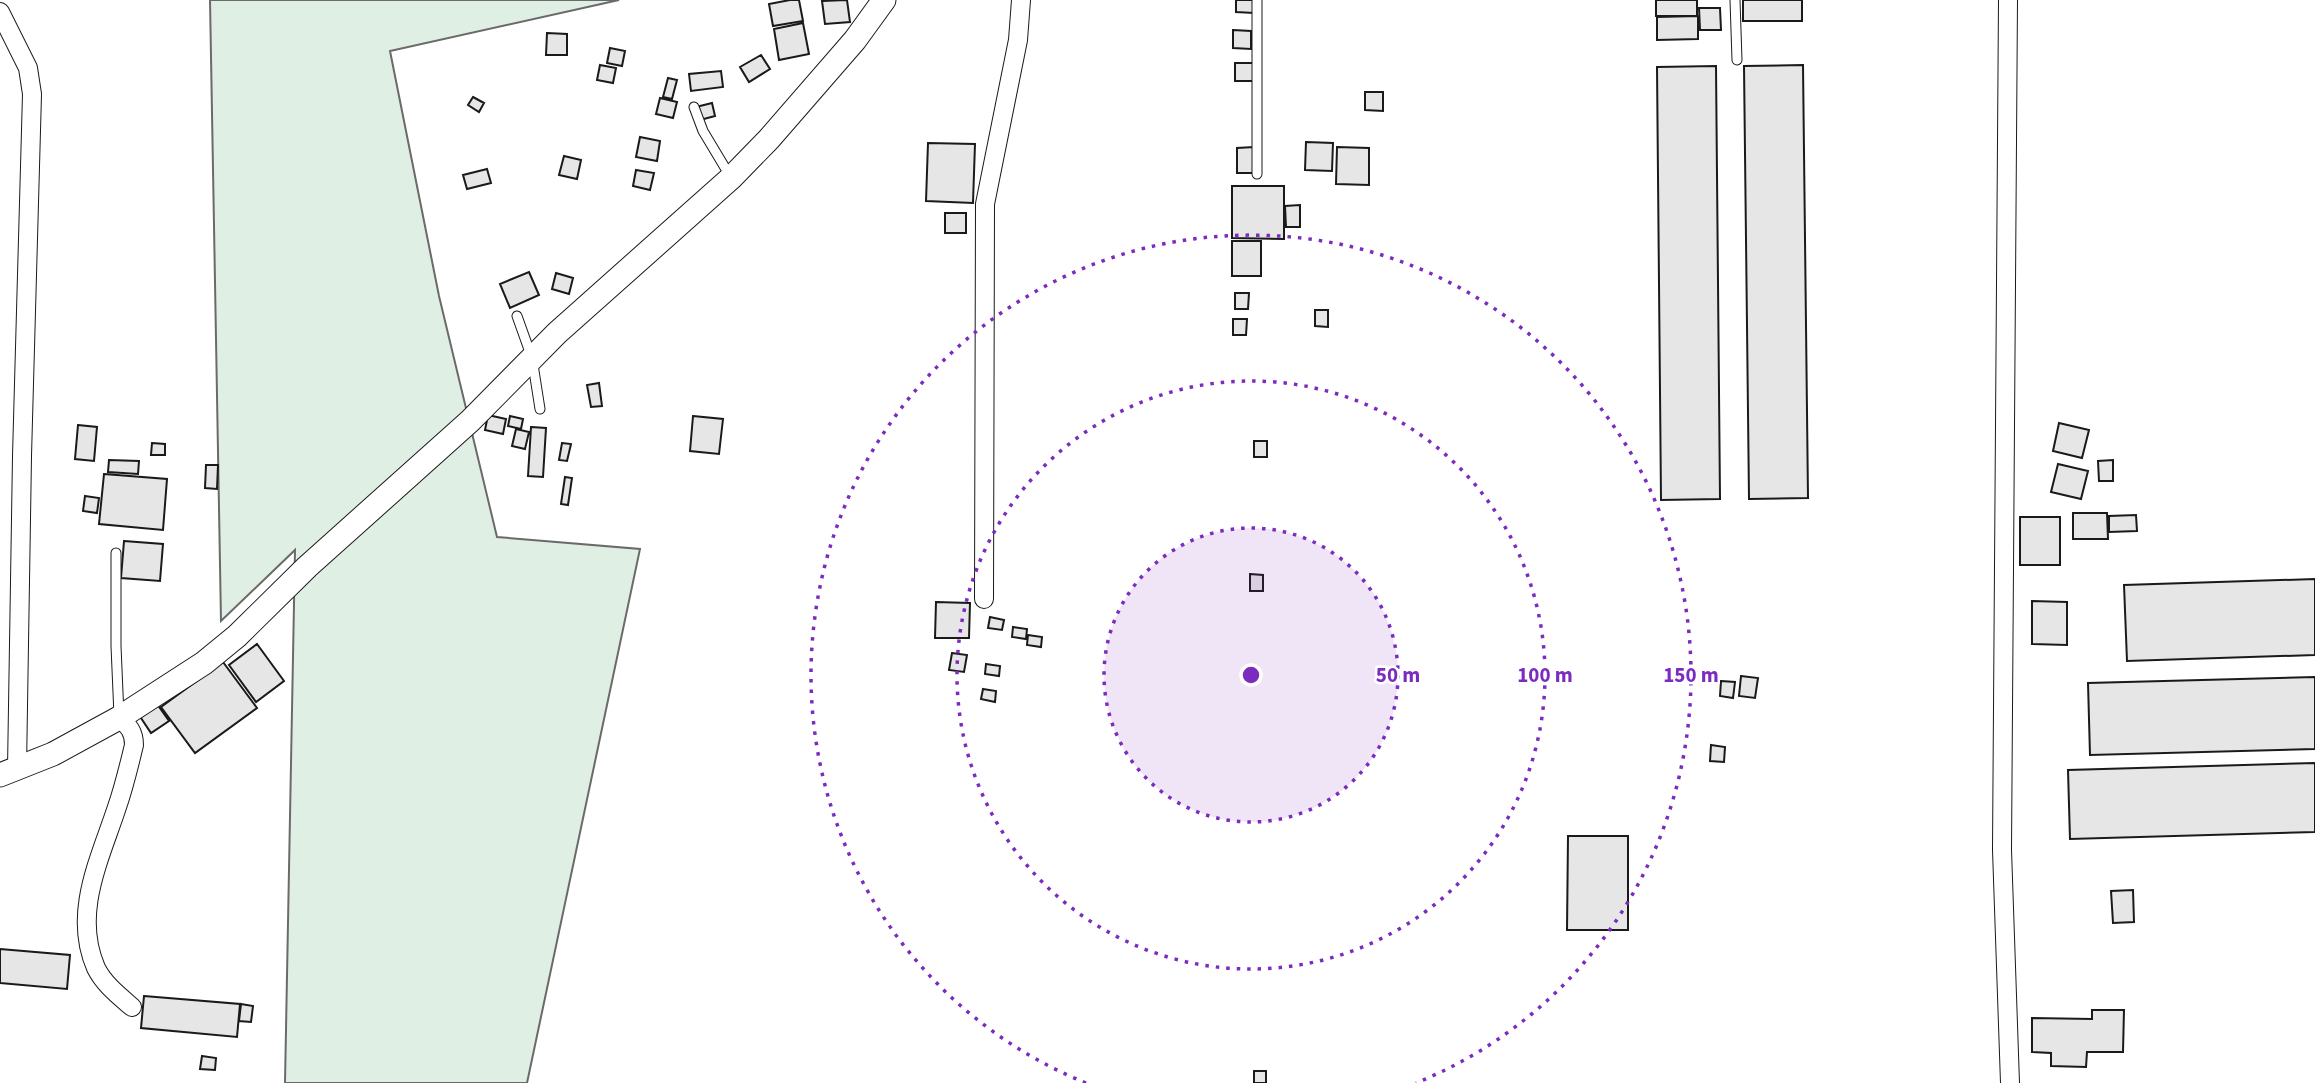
<svg xmlns="http://www.w3.org/2000/svg" width="2315" height="1083" font-family="'Source Sans 3',sans-serif">
<rect width="100%" height="100%" fill="#fff"/>
<!-- green -->
<path fill="#e0efe3" stroke="#6a6a6a" stroke-width="2" d="M 210,0 L 619,0 L 390,51 L 439,296 L 497,537 L 640,549 L 527,1083 L 285,1083 L 295,550 L 221,621 Z"/>
<!-- building -->
<path fill="#e6e6e6" stroke="#1a1a1a" stroke-width="2" d="M 790,0 L 799,0 L 803,21 L 773,26 L 769,4 Z
M 847,0 L 850,22 L 825,24 L 822,1 Z
M 1236,0 L 1254,0 L 1254,13 L 1236,12 Z
M 1656,0 L 1697,0 L 1697,16 L 1656,16 Z
M 1743,0 L 1802,0 L 1802,21 L 1743,21 Z
M 1699,8 L 1720,8 L 1721,30 L 1700,30 Z
M 1698,16 L 1698,39 L 1657,40 L 1657,17 Z
M 803,23 L 809,54 L 779,60 L 774,29 Z
M 1233,30 L 1251,31 L 1251,49 L 1233,48 Z
M 547,33 L 567,34 L 567,55 L 546,55 Z
M 610,48 L 625,51 L 622,66 L 607,63 Z
M 761,55 L 770,69 L 749,82 L 740,67 Z
M 1235,63 L 1253,63 L 1253,81 L 1235,81 Z
M 600,65 L 616,68 L 613,83 L 597,80 Z
M 1803,65 L 1808,498 L 1749,499 L 1744,66 Z
M 1716,66 L 1720,499 L 1661,500 L 1657,67 Z
M 721,71 L 723,87 L 691,91 L 689,74 Z
M 668,78 L 677,80 L 672,99 L 663,97 Z
M 1365,92 L 1383,92 L 1383,111 L 1365,110 Z
M 473,97 L 484,103 L 479,112 L 468,105 Z
M 660,98 L 677,102 L 673,118 L 656,114 Z
M 712,103 L 715,116 L 700,120 L 696,107 Z
M 640,137 L 660,141 L 657,161 L 636,157 Z
M 1306,142 L 1333,143 L 1332,171 L 1305,170 Z
M 928,143 L 975,144 L 973,203 L 926,201 Z
M 1254,147 L 1255,173 L 1237,173 L 1237,148 Z
M 1337,147 L 1369,148 L 1369,185 L 1336,184 Z
M 564,156 L 581,160 L 577,179 L 559,175 Z
M 487,169 L 491,183 L 467,189 L 463,175 Z
M 636,170 L 654,173 L 650,190 L 633,186 Z
M 1232,186 L 1284,186 L 1284,239 L 1232,238 Z
M 1300,205 L 1300,227 L 1286,227 L 1285,206 Z
M 945,213 L 966,213 L 966,233 L 945,233 Z
M 1232,241 L 1261,241 L 1261,276 L 1232,276 Z
M 529,272 L 539,295 L 510,308 L 500,284 Z
M 556,273 L 573,278 L 569,294 L 552,289 Z
M 1235,293 L 1249,293 L 1248,309 L 1235,309 Z
M 1315,310 L 1328,310 L 1328,327 L 1315,326 Z
M 1233,319 L 1247,319 L 1246,335 L 1233,335 Z
M 599,383 L 602,406 L 591,407 L 587,385 Z
M 488,415 L 506,419 L 503,434 L 485,430 Z
M 510,416 L 523,419 L 521,429 L 508,426 Z
M 693,416 L 723,419 L 719,454 L 690,451 Z
M 2059,423 L 2089,430 L 2082,458 L 2053,451 Z
M 78,425 L 97,427 L 94,461 L 75,459 Z
M 531,427 L 546,428 L 543,477 L 528,476 Z
M 516,429 L 529,432 L 525,449 L 512,446 Z
M 1254,441 L 1267,441 L 1267,457 L 1254,457 Z
M 152,443 L 165,444 L 165,455 L 151,455 Z
M 562,443 L 571,444 L 567,461 L 559,460 Z
M 109,460 L 139,461 L 138,474 L 108,472 Z
M 2113,460 L 2113,481 L 2099,481 L 2098,461 Z
M 2058,464 L 2088,471 L 2081,499 L 2051,492 Z
M 206,465 L 218,465 L 217,489 L 205,488 Z
M 104,474 L 167,479 L 163,530 L 99,524 Z
M 565,477 L 572,478 L 568,505 L 561,504 Z
M 85,496 L 99,498 L 97,513 L 83,511 Z
M 2073,513 L 2107,513 L 2108,539 L 2073,539 Z
M 2136,515 L 2137,531 L 2109,532 L 2109,516 Z
M 2020,517 L 2060,517 L 2060,565 L 2020,565 Z
M 124,541 L 163,544 L 160,581 L 121,578 Z
M 1250,574 L 1263,575 L 1263,591 L 1250,591 Z
M 2315,579 L 2315,655 L 2127,661 L 2124,585 Z
M 2032,601 L 2067,602 L 2067,645 L 2032,644 Z
M 936,602 L 970,603 L 969,638 L 935,638 Z
M 990,617 L 1004,620 L 1002,630 L 988,628 Z
M 1013,627 L 1027,629 L 1026,639 L 1012,637 Z
M 1028,635 L 1042,637 L 1041,647 L 1027,645 Z
M 257,644 L 284,681 L 256,702 L 229,665 Z
M 952,653 L 967,655 L 964,672 L 949,670 Z
M 223,662 L 257,708 L 195,753 L 161,707 Z
M 986,664 L 1000,666 L 999,676 L 985,674 Z
M 1741,676 L 1758,678 L 1755,698 L 1739,696 Z
M 2315,677 L 2315,749 L 2090,755 L 2088,683 Z
M 1721,681 L 1735,682 L 1733,698 L 1720,696 Z
M 983,689 L 996,691 L 995,702 L 981,699 Z
M 157,704 L 169,721 L 151,733 L 139,715 Z
M 1711,745 L 1725,747 L 1724,762 L 1710,761 Z
M 2315,763 L 2315,832 L 2070,839 L 2068,770 Z
M 1568,836 L 1628,836 L 1628,930 L 1567,930 Z
M 2133,890 L 2134,922 L 2113,923 L 2111,891 Z
M 0,949 L 70,955 L 67,989 L 0,983 Z
M 144,996 L 240,1004 L 237,1037 L 141,1028 Z
M 241,1004 L 253,1006 L 251,1022 L 239,1021 Z
M 2092,1010 L 2124,1010 L 2123,1052 L 2087,1052 L 2086,1067 L 2051,1066 L 2051,1053 L 2032,1052 L 2032,1018 L 2092,1019 Z
M 202,1056 L 216,1058 L 215,1070 L 200,1069 Z
M 1254,1071 L 1266,1071 L 1266,1083 L 1254,1083 Z"/>
<g fill="none" stroke-linecap="round" stroke-linejoin="round">
<defs>
<path id="service" d="M 1257,0 L 1257,174
M 1735,0 L 1737,60
M 694,107 L 703,131 L 730,176
M 517,316 L 532,358 L 540,409
M 116,553 L 116,646 L 119,716"/>
<path id="minor" d="M 2008,0 L 2002,850 L 2010,1083
M 0,12 L 28,68 L 32,94 L 22,456 L 17,769
M 984,599 L 985,204 L 1018,40 L 1021,0
M 119,718 C 129,726 134,732 134,745 C 129,766 124,787 117,807 C 100,859 72,913 96,968 C 104,984 118,995 132,1007"/>
<path id="tertiary" d="M 0,775 L 53,754 L 119,718 L 204,663 L 237,636 L 307,567 L 470,421 L 557,333 L 731,178 L 769,139 L 855,40 L 884,0"/>
</defs>
<!-- service casing -->
<use href="#service" stroke="#1a1a1a" stroke-width="11"/>
<!-- minor casing -->
<use href="#minor" stroke="#1a1a1a" stroke-width="20"/>
<!-- tertiary casing -->
<use href="#tertiary" stroke="#1a1a1a" stroke-width="25"/>
<!-- service -->
<use href="#service" stroke="#fff" stroke-width="9"/>
<!-- minor -->
<use href="#minor" stroke="#fff" stroke-width="18"/>
<!-- tertiary -->
<use href="#tertiary" stroke="#fff" stroke-width="23"/>
</g>
<!-- distance rings -->
<circle cx="1251" cy="675" r="147" fill="#7b2cbf" fill-opacity=".12"/>
<g fill="none" stroke="#7b2cbf" stroke-width="3.5" stroke-dasharray="3.5 7">
<circle cx="1251" cy="675" r="147"/>
<circle cx="1251" cy="675" r="294"/>
<path d="M1086 1083A440 440 0 1 1 1416 1083"/>
</g>
<circle cx="1251" cy="675" r="10" fill="#7b2cbf" stroke="#fff" stroke-width="3.5"/>
<g font-size="21" text-anchor="middle" font-weight="bold" fill="#7b2cbf" stroke="#fff" stroke-width="5" stroke-linejoin="round" paint-order="stroke">
<text x="1398" y="682">50 m</text>
<text x="1545" y="682">100 m</text>
<text x="1691" y="682">150 m</text>
</g>
</svg>
